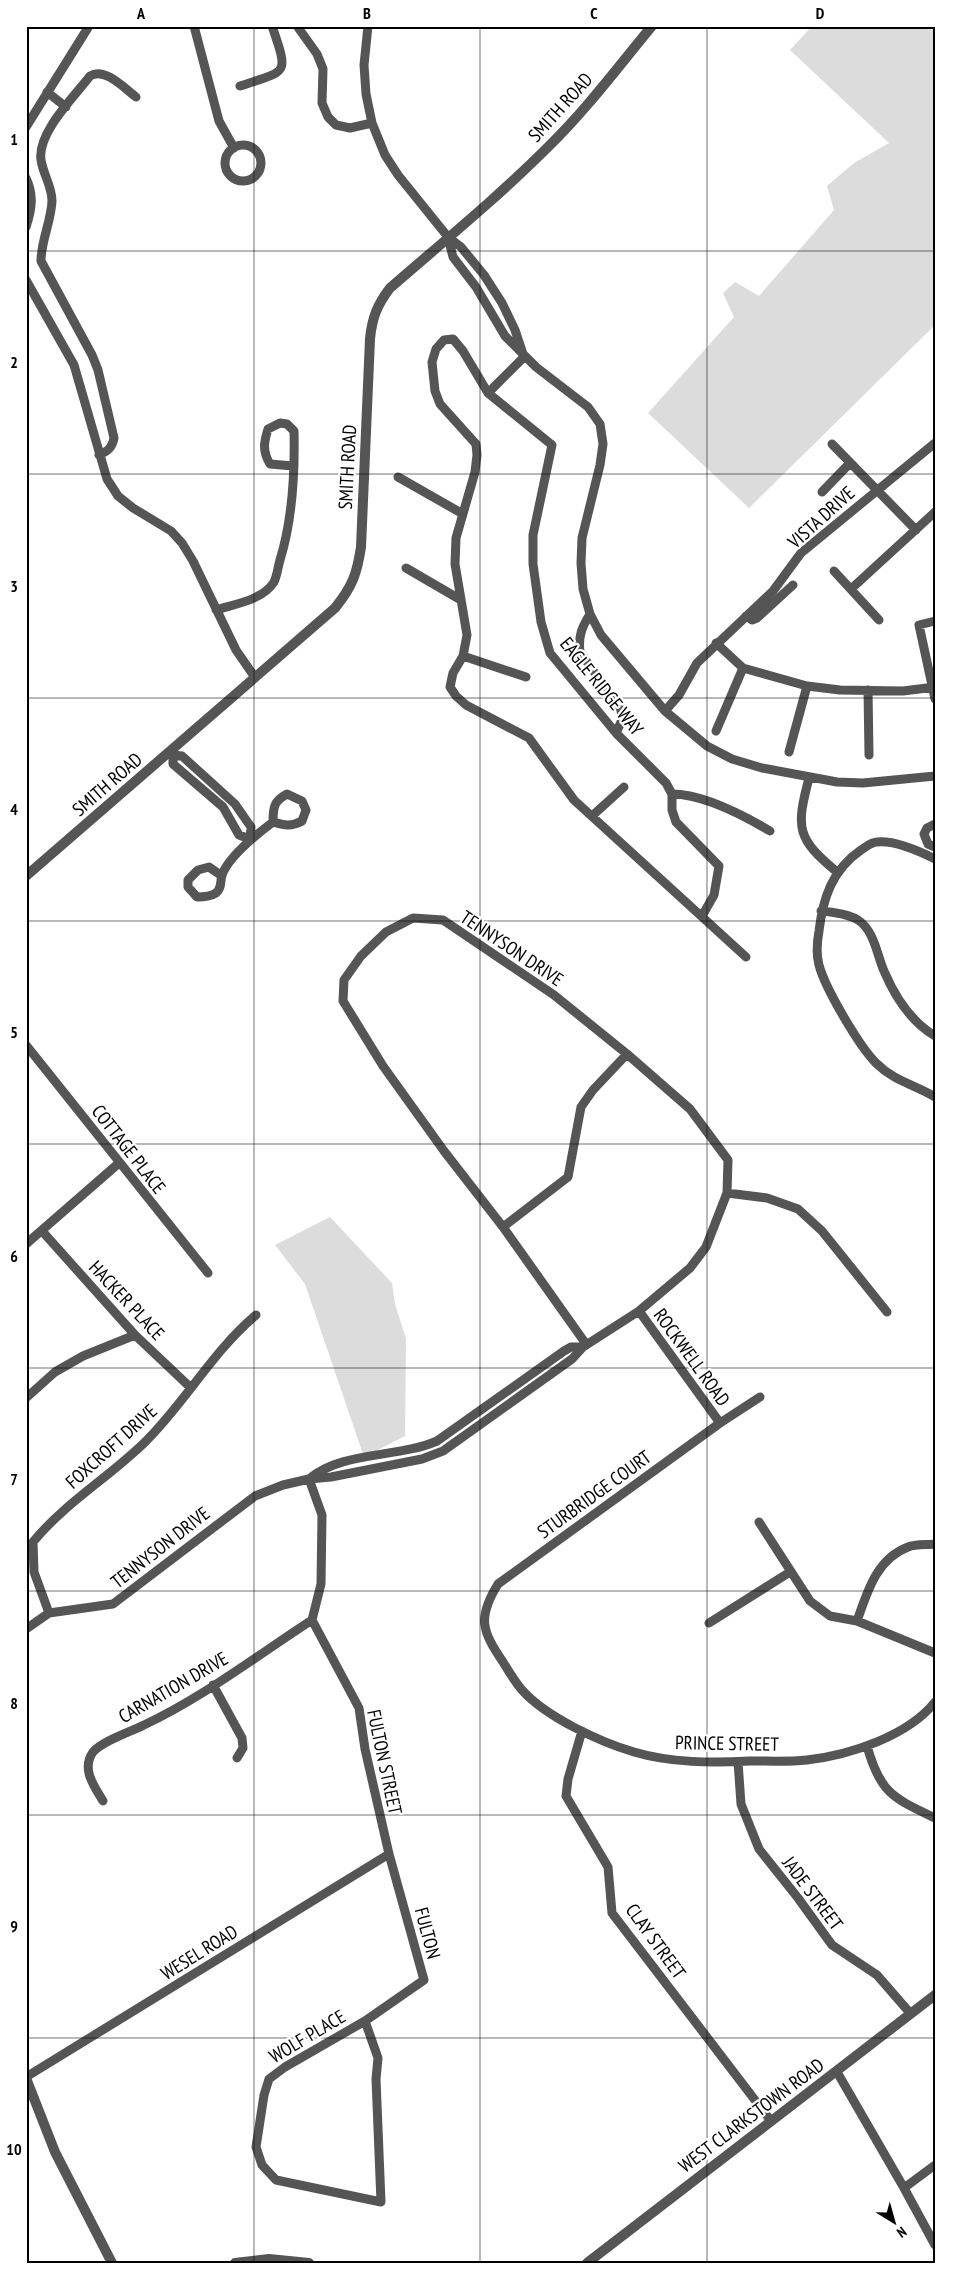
<svg xmlns="http://www.w3.org/2000/svg" width="961" height="2289" font-family="'PT Sans Narrow',sans-serif">
<rect width="100%" height="100%" fill="#fff"/>
<!-- green -->
<path fill="#dcdcdc" d="M 812,26 L 935,26 L 935,325 L 749,508 L 648,413 L 734,317 L 723,293 L 735,282 L 759,296 L 834,210 L 827,186 L 854,163 L 889,143 L 790,50 Z
M 330,1217 L 392,1283 L 395,1304 L 406,1339 L 405,1436 L 364,1457 L 305,1284 L 275,1245 Z"/>
<g fill="none" stroke-linecap="round" stroke-linejoin="round">
<!-- minor -->
<path stroke="#555" stroke-width="9" d="M 194,26 L 219,121 L 234,148
M 297,26 L 317,54 L 323,69 L 322,103 L 328,117 L 336,125 L 350,128 L 372,123
M 368,26 L 364,65 L 366,94 L 372,123 L 385,155 L 398,175 L 448,237 L 461,247 L 484,275 L 502,303 L 515,330 L 523,354
M 240,86 C 288,70 289,76 272,26
M 47,92 L 66,107
M 26,127 L 89,26
M225 163a18 18 0 1 1 36 0a18 18 0 1 1-36 0Z
M 26,178 C 34,195 32,209 26,227
M 448,237 L 453,257 L 476,287 L 505,336 L 536,367 L 588,407 L 600,424 L 603,444 L 600,465 L 582,538 L 581,563 L 583,589 L 590,614 L 601,635 L 665,711 L 707,746 L 732,759 L 762,768 L 837,782 L 863,783 L 935,776
M 26,280 L 74,365 L 107,479 L 118,496 L 133,508 L 171,531 L 182,543 L 193,561 L 236,650 L 254,676
M 488,393 L 525,356
M 832,444 L 916,530
M 99,455 C 108,451 112,448 114,438 L 98,370 L 92,355 L 41,261 C 41,241 51,222 52,201 C 52,186 43,174 41,160 C 37,133 74,97 90,76 C 105,67 124,88 136,97
M 398,477 L 463,514
M 822,492 L 850,463
M 406,568 L 461,600
M 834,571 L 879,620
M 851,589 L 935,512
M 216,610 C 235,604 263,600 274,582 C 277,576 278,567 280,560 C 293,518 295,474 294,431 L 287,424 L 280,423 L 268,429 C 264,442 262,451 270,464 L 293,466
M 590,614 C 582,627 578,636 580,652 L 621,710 L 622,720 L 616,733
M 746,616 L 752,620 L 757,618 L 793,585
M 935,621 L 919,625 L 935,699
M 716,643 L 743,668 L 807,686 L 840,690 L 903,691 L 935,687
M 463,656 L 526,677
M 868,690 L 869,755
M 665,711 L 679,695 L 697,663 L 773,591 L 801,553 L 935,443
M 716,731 L 743,668
M 789,752 L 807,686
M 170,753 L 173,755 L 173,764 L 223,807 L 239,835 L 250,839 L 251,827 L 235,804 L 182,756 L 173,755
M 809,778 C 796,828 796,838 837,872
M 672,794 C 704,794 743,815 770,831
M 592,816 L 624,787
M 935,824 L 927,828 L 924,834 L 928,844 L 935,847
M 935,859 C 919,851 895,840 877,842 C 871,842 866,847 861,850 C 832,870 823,898 819,931 C 817,942 816,954 819,965 C 825,988 859,1046 876,1063 C 895,1082 914,1084 935,1097
M 222,876 L 209,867 L 198,870 L 188,880 L 188,887 L 197,897 C 203,897 210,897 216,893 C 222,888 220,882 222,875 C 229,856 257,834 273,822 C 284,825 291,827 302,821 L 306,810 L 302,801 L 287,794 C 274,801 273,807 273,822
M 821,911 C 833,912 848,914 858,920 C 874,930 877,955 884,971 C 895,997 910,1021 935,1036
M 702,916 L 714,895 L 719,866 L 676,822 L 672,810 L 672,794 L 666,783 L 616,733 L 550,653 L 541,622 L 533,564 L 533,535 L 552,445 L 488,393 L 463,351 L 453,339 L 444,340 L 436,349 L 432,362 L 435,391 L 440,404 L 476,444 L 477,455 L 475,472 L 456,538 L 455,564 L 467,635 L 463,656 L 453,673 L 450,687 L 456,696 L 466,705 L 529,738 L 574,800 L 746,957
M 26,1045 L 208,1273
M 727,1193 L 767,1198 L 798,1209 L 822,1231 L 887,1312
M 503,1227 L 568,1177 L 581,1107 L 593,1090 L 627,1054
M 42,1231 L 135,1335 L 191,1388
M 26,1244 L 119,1163
M 639,1311 L 720,1423
M 583,1347 L 571,1347 L 564,1351 L 437,1441 C 398,1458 341,1451 309,1479 L 331,1477 L 422,1459 L 443,1451 L 572,1359 L 583,1347 L 639,1311 L 690,1268 L 706,1247 L 727,1193 L 728,1160 L 690,1109 L 627,1054 L 554,995 L 443,920 L 413,918 L 386,932 L 361,956 L 344,980 L 343,1001 L 383,1066 L 444,1151 L 503,1227 L 586,1344
M 760,1397 L 720,1423 L 498,1584 C 477,1618 482,1631 503,1662 C 509,1672 515,1682 522,1690 C 546,1717 600,1742 634,1752 C 671,1763 712,1763 750,1761 C 769,1761 789,1762 807,1760 C 850,1755 908,1736 935,1702
M 26,1398 L 55,1372 L 83,1356 L 135,1335
M 759,1522 L 810,1601 L 830,1616 L 857,1621 L 935,1653
M 49,1613 L 34,1572 L 33,1542 C 65,1503 108,1478 144,1443 C 185,1403 212,1352 256,1315
M 857,1621 C 867,1593 876,1559 908,1547 C 915,1544 927,1545 935,1544
M 709,1623 L 790,1572
M 26,1629 L 49,1613 L 113,1604 L 255,1496 L 283,1485 L 309,1479 L 322,1515 L 321,1584 L 312,1620 L 359,1708 L 365,1749 L 389,1854 L 424,1980 L 365,2021
M 213,1685 L 242,1738 L 243,1748 L 237,1758
M 582,1731 L 568,1779 L 566,1796 L 608,1867 L 612,1913 L 771,2121
M 867,1746 C 880,1793 893,1798 935,1818
M 738,1762 L 741,1804 L 759,1849 L 798,1898 L 832,1945 L 877,1975 L 910,2013
M 103,1801 C 94,1786 81,1769 93,1752 C 102,1741 130,1732 144,1725 C 202,1698 258,1655 312,1620
M 365,2021 L 378,2058 L 376,2079 L 381,2202 L 276,2180 L 262,2165 L 256,2147 L 264,2095 L 269,2079 L 285,2067 Z
M 837,2072 L 904,2188 L 935,2245
M 26,2077 L 389,1854
M 904,2188 L 935,2165"/>
<!-- tertiary -->
<path stroke="#555" stroke-width="10" d="M 26,876 L 335,608 C 352,587 357,574 361,547 L 370,339 C 372,318 377,305 390,288 C 443,242 498,197 548,147 C 586,110 618,67 652,26
M 26,2078 L 55,2152 L 112,2263
M 235,2263 L 269,2259 L 309,2263
M 587,2263 L 935,1995"/>
</g>
<!-- grid -->
<path fill="none" stroke="#000" stroke-width="1" stroke-opacity="0.55" d="M 254,26 L 254,2263M 480,26 L 480,2263M 707,26 L 707,2263M 26,251 L 935,251M 26,474 L 935,474M 26,698 L 935,698M 26,921 L 935,921M 26,1144 L 935,1144M 26,1368 L 935,1368M 26,1591 L 935,1591M 26,1815 L 935,1815M 26,2038 L 935,2038"/>
<g text-anchor="middle" dominant-baseline="central" stroke-width="4.5" stroke-linejoin="round" paint-order="stroke">
<!-- street labels -->
<g font-size="19" fill="#000" stroke="#fff">
<text transform="translate(560 107) rotate(-48)">SMITH ROAD</text>
<text transform="translate(347 467) rotate(-87)">SMITH ROAD</text>
<text transform="translate(821 517) rotate(-42)">VISTA DRIVE</text>
<text transform="translate(602 686) rotate(51)">EAGLE RIDGE WAY</text>
<text transform="translate(107 784) rotate(-41)">SMITH ROAD</text>
<text transform="translate(512 948) rotate(34)">TENNYSON DRIVE</text>
<text transform="translate(129 1149) rotate(52)">COTTAGE PLACE</text>
<text transform="translate(127 1300) rotate(47)">HACKER PLACE</text>
<text transform="translate(692 1357) rotate(54)">ROCKWELL ROAD</text>
<text transform="translate(111 1446) rotate(-42)">FOXCROFT DRIVE</text>
<text transform="translate(594 1494) rotate(-36)">STURBRIDGE COURT</text>
<text transform="translate(160 1547) rotate(-38)">TENNYSON DRIVE</text>
<text transform="translate(173 1687) rotate(-30)">CARNATION DRIVE</text>
<text transform="translate(727 1743) rotate(1)">PRINCE STREET</text>
<text transform="translate(385 1762) rotate(78)">FULTON STREET</text>
<text transform="translate(813 1893) rotate(53)">JADE STREET</text>
<text transform="translate(428 1933) rotate(75)">FULTON</text>
<text transform="translate(656 1941) rotate(54)">CLAY STREET</text>
<text transform="translate(199 1952) rotate(-32)">WESEL ROAD</text>
<text transform="translate(307 2036) rotate(-31)">WOLF PLACE</text>
<text transform="translate(751 2115) rotate(-37)">WEST CLARKSTOWN ROAD</text>
</g>
</g>
<!-- border -->
<rect width="961" height="2289" fill="none" stroke="#ffffff" stroke-width="55"/>
<!-- north arrow -->
<g transform="translate(894 2222) rotate(143)" stroke="#ffffff" stroke-width="4" paint-order="stroke">
<path d="M0-4L9 19L0 12L-9 19Z" fill="#000000"/>
<text y="-8" font-size="14" font-weight="bold" text-anchor="middle" fill="#000000">N</text>
</g>
<rect x="28" y="28" width="906" height="2234" fill="none" stroke="#000" stroke-width="2"/>
<g font-size="16" text-anchor="middle" font-weight="bold" fill="#000">
<text x="141" y="19">A</text>
<text x="367" y="19">B</text>
<text x="594" y="19">C</text>
<text x="820" y="19">D</text>
<text x="14" y="145">1</text>
<text x="14" y="368">2</text>
<text x="14" y="592">3</text>
<text x="14" y="815">4</text>
<text x="14" y="1038">5</text>
<text x="14" y="1262">6</text>
<text x="14" y="1485">7</text>
<text x="14" y="1709">8</text>
<text x="14" y="1932">9</text>
<text x="14" y="2155">10</text>
</g>
</svg>
